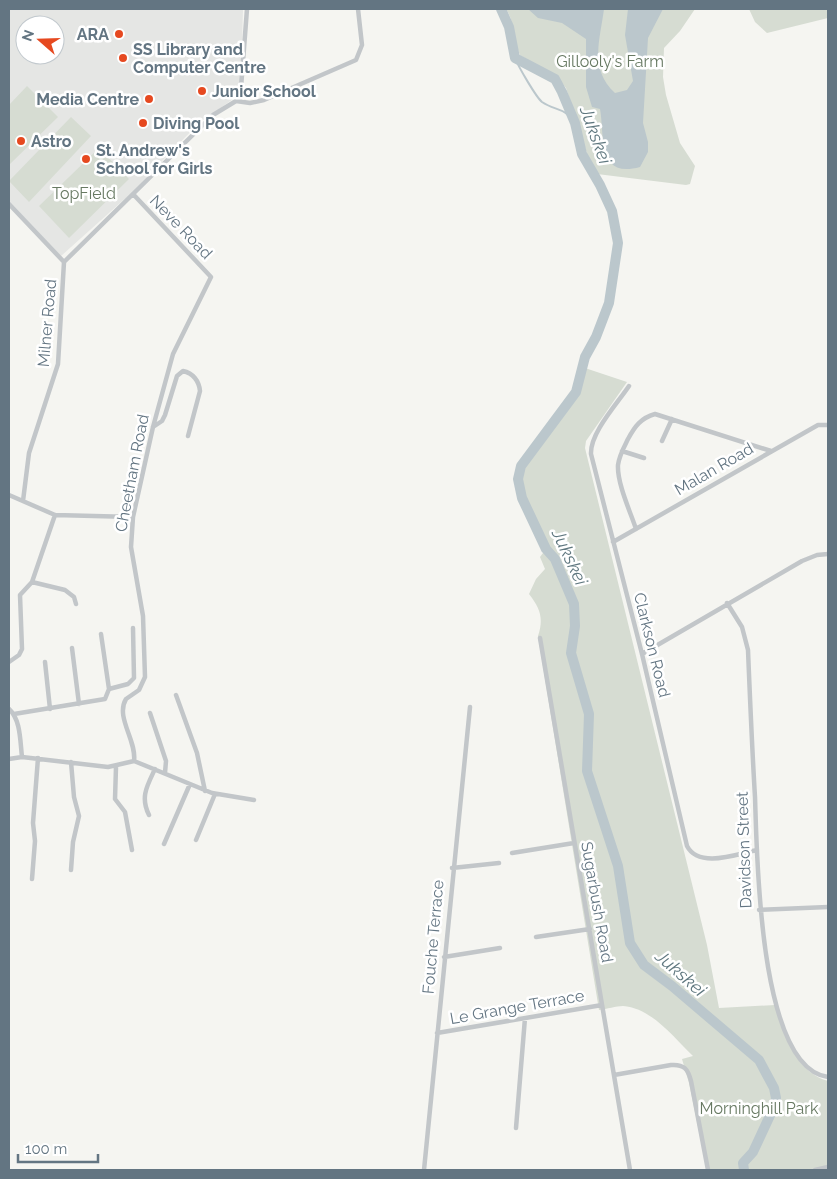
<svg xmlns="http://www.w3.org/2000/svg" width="837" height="1179" font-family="Raleway,sans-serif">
<rect width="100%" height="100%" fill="#f5f5f1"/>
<!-- built -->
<path fill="#e5e6e4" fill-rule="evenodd" d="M 9,9 L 243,9 L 241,79 L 240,89 L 236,97 L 199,123 L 129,195 L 61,256 L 9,201 ZM 25,25 L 55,25 L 55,55 L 25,55 Z"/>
<!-- green -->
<path fill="#d6dcd2" d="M 506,9 L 695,9 L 680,31 L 664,48 L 663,77 L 666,95 L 680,143 L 695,166 L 690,184 L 686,185 L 597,174 L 590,163 L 566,88 L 558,78 L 520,55 C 513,40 515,22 506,9 Z
M 749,9 L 828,9 L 828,18 L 767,33 L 755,22 Z
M 27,86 L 58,117 L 9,165 L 9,105 Z
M 71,117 L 91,136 L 29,202 L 9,181 Z
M 99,148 L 129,179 L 69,238 L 39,206 Z
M 582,367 L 627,382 L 586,441 L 585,448 L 707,945 L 719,1008 L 775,1005 C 785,1034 795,1072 828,1081 L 828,1170 L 707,1170 L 689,1083 L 682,1059 L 693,1056 C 674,1038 652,1008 623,1006 C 616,1006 607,1009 599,1010 L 538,636 C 544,618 540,608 529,594 L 536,579 L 545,569 L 540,557 L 546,549 C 534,523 515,496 521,466 L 576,392 Z"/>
<!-- water -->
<path fill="#bbc7cc" d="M 528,9 L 604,9 C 600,40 589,69 615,93 L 627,90 L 633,81 L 625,35 L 628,9 L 663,9 L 648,38 L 643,123 L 648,142 L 648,152 L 640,167 C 596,179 605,136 600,109 L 592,107 L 586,87 L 586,39 L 562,23 L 538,18 Z"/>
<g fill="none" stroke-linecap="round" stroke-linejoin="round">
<!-- stream -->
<path stroke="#bbc7cc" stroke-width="2" d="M 515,58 C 518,66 536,97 542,102 C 555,111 565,107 575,123"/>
<!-- river -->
<path stroke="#bbc7cc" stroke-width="10" d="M 501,9 L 509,27 L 515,58 L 555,79 L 562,92 L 575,123 L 582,154 L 600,185 L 612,211 L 618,243 L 609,303 L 596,337 L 585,357 L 576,392 L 521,466 L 518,479 L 522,498 L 546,549 L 555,559 L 574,604 L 575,626 L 571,653 L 589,714 L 587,771 L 618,866 L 630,943 L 644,965 L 672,986 L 759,1060 L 774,1088 L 776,1098 L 774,1107 L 753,1152 L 743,1163 L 744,1170"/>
<!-- street -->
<path stroke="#c2c6c9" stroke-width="4.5" d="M 240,101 L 247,9
M 133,194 L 211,277 L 173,354 L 153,427 L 133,517 L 131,547 L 143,616 L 145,677 L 139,690 L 126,699 C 115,717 137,741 134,761
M 9,204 L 64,262
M 64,262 L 213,115 L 236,101 L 250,103 L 264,100 L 356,60 L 362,45 L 358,9
M 629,386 C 617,404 590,433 591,454 L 642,654 L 687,846 C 699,869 737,854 757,850
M 153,427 L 162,421 L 165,415 L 177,376 L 183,371 C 193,373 199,381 200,391 L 188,436
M 662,441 L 672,419
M 622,451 L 644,458
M 9,495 L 55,515 L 133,517
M 23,501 L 29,453 L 58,364 L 64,262
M 636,529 C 630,511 617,483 618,465 C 619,456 624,447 628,439 C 635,426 641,418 655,414 L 771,451
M 613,542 L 818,425 L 828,425
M 32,582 L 55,515
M 727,603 L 742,627 L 748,650 C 750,699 752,748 755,797 C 757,852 758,1068 828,1077
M 540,638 L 630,1170
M 72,648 L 79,704
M 642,654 L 802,561 L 817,555 L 828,554
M 9,662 L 19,655 L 22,649 L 20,595 L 32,582 L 65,590 L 74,597 L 76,604
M 45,662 L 50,709
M 109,689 L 128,684 L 134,678 L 133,628
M 176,695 L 197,753 L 205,791
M 9,709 C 21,720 20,741 22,757
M 150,713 L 166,761 L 165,773
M 14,714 L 105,699 L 109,689 L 101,634
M 9,759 L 22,757 L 108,767 L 134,761
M 134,761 L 212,793 L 254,800
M 116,767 L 115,799 L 125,812 L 132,850
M 149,815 C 140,797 147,786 155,769
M 196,840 L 215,794
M 164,844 L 190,784
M 512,853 L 574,843
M 452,868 L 499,863
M 71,870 L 73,842 L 79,816 L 74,797 L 71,762
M 32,879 L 35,841 L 33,823 L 38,758
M 759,910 L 828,907
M 536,937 L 590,929
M 444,957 L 500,948
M 437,1033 L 602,1005
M 614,1075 L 671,1065 C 684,1064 688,1069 691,1081 L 708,1170
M 516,1128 L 525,1018
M 424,1170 L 470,707
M 815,1170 L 828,1167"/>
</g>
<!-- markers -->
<g fill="#e64920" stroke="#fff" stroke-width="2">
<circle cx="119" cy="34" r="5"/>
<circle cx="123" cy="58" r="5"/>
<circle cx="202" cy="91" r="5"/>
<circle cx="149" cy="99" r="5"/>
<circle cx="143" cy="123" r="5"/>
<circle cx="21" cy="141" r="5"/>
<circle cx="86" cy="159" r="5"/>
</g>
<g text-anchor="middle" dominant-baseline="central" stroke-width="5" stroke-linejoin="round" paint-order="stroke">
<!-- poi labels -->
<g font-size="16" font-weight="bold" fill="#637582" stroke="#fff" text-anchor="start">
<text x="109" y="34" text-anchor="end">ARA</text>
<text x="133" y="49">SS Library and<tspan x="133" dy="18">Computer Centre</tspan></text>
<text x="212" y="91">Junior School</text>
<text x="139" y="99" text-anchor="end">Media Centre</text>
<text x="153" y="123">Diving Pool</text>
<text x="31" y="141">Astro</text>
<text x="96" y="150">St. Andrew's<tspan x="96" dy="18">School for Girls</tspan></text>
</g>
<!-- park labels -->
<g font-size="16" fill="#677962" stroke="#fff">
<text x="610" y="61">Gillooly's Farm</text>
<text x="84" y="193">TopField</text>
<text x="759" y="1108">Morninghill Park</text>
</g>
<!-- street labels -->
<g font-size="16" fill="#637582" stroke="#fff">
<text transform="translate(181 227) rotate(46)">Neve Road</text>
<text transform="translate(47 323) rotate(-85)">Milner Road</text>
<text transform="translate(714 469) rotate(-30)">Malan Road</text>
<text transform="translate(132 473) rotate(-79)">Cheetham Road</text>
<text transform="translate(652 645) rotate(76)">Clarkson Road</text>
<text transform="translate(744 850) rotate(-92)">Davidson Street</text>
<text transform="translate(597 902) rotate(80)">Sugarbush Road</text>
<text transform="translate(433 937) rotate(-85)">Fouche Terrace</text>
<text transform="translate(517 1007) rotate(-10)">Le Grange Terrace</text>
</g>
<!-- water labels -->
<g font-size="18" font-style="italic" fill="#5f777f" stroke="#fff">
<text transform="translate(596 135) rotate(70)">Jukskei</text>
<text transform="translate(570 557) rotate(65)">Jukskei</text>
<text transform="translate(681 973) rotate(41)">Jukskei</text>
</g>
</g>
<!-- border -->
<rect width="837" height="1179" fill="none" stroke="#637582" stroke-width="20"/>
<!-- north arrow -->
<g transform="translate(40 40) rotate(290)"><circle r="24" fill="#ffffff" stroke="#c1c8cd"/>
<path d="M0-4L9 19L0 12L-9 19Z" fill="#e64920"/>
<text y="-8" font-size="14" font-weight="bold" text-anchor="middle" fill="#637582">N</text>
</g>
<!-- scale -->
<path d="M18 1154v8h80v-8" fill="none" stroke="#637582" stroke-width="2.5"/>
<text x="25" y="1154" font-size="15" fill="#637582" stroke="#ffffff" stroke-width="4" paint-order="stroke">100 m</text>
</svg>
